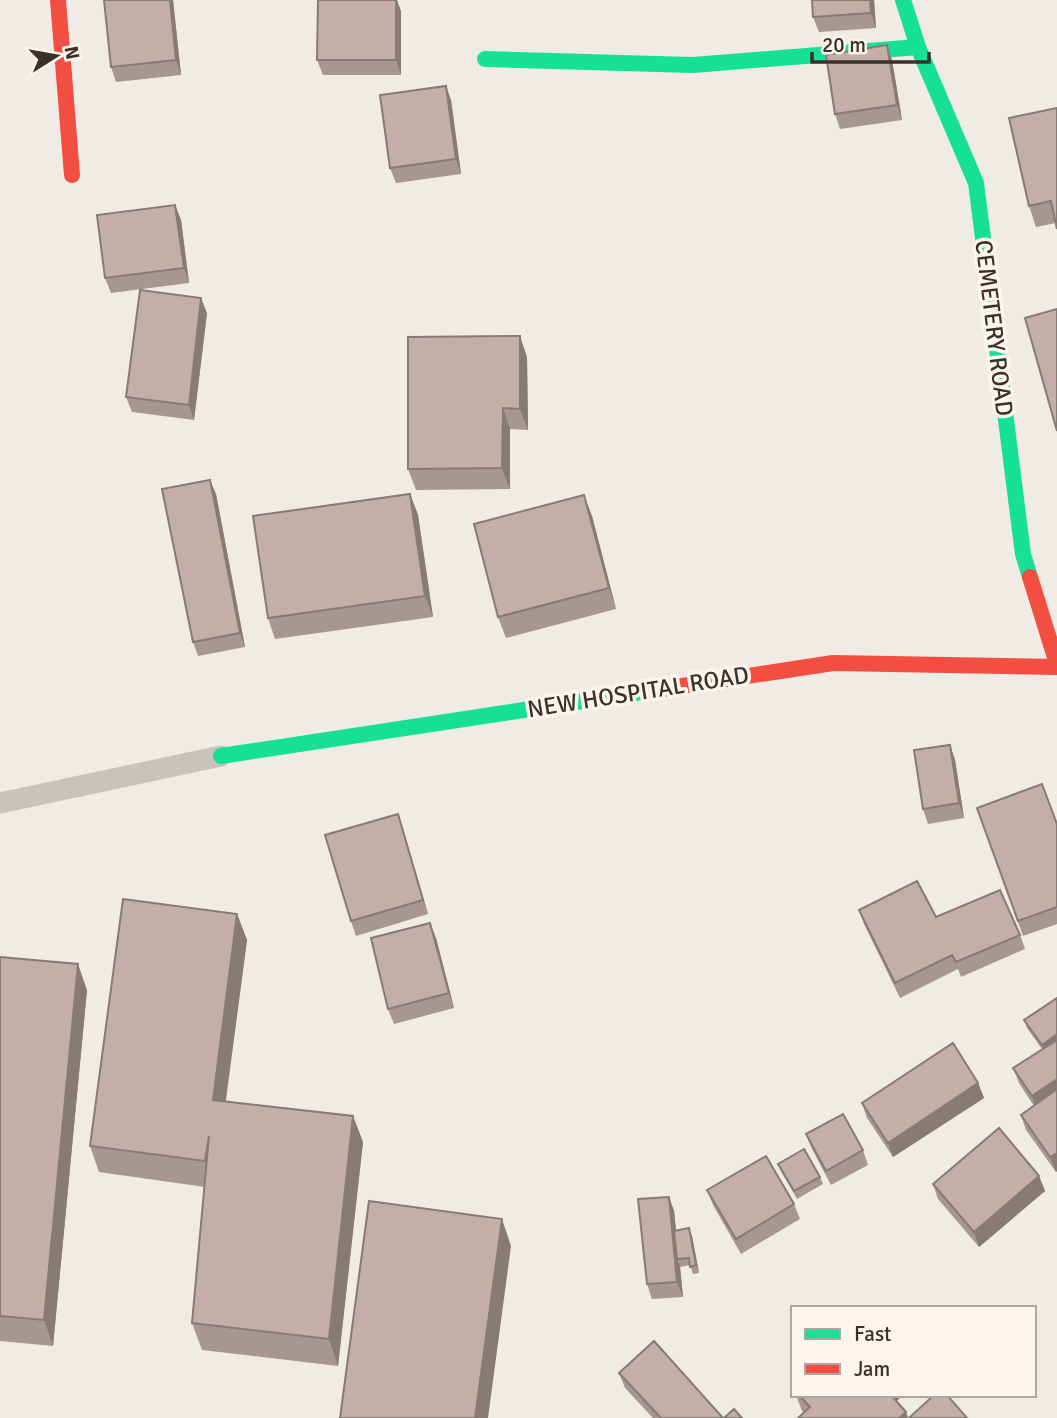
<svg xmlns="http://www.w3.org/2000/svg" width="1057" height="1418" font-family="Signika,sans-serif">
<rect width="100%" height="100%" fill="#f0ebe5"/>
<g fill="none" stroke-linecap="round" stroke-linejoin="round">
<!-- lane -->
<path stroke="#c9c3be" stroke-width="21" d="M 0,803 L 221,756"/>
<!-- fast -->
<path stroke="#16e098" stroke-width="16" d="M 903,0 L 918,47 L 976,183 L 1023,554 L 1030,577
M 485,59 L 693,65 L 918,47
M 221,756 L 649,691"/>
<!-- jam -->
<path stroke="#f24e42" stroke-width="16" d="M 58,0 L 72,175
M 1030,577 L 1057,664
M 649,691 L 833,663 L 1057,667"/>
</g>
<!-- wall -->
<path fill="#a89690" d="M 104,0 L 173,0 L 181,75 L 116,82 L 111,67 Z
M 874,0 L 876,28 L 819,32 L 813,17 Z
M 401,11 L 401,75 L 323,75 L 317,60 Z
M 887,45 L 892,60 L 902,120 L 840,129 L 835,114 Z
M 451,100 L 461,174 L 396,183 L 390,168 Z
M 1057,108 L 1056,223 L 1036,227 L 1029,206 Z
M 175,205 L 181,220 L 189,283 L 111,293 L 105,278 Z
M 207,313 L 194,420 L 132,412 L 126,397 Z
M 527,357 L 528,430 L 510,429 L 510,489 L 416,490 L 408,469 Z
M 216,494 L 245,647 L 198,656 L 193,642 Z
M 410,494 L 418,515 L 433,617 L 275,639 L 268,618 Z
M 592,516 L 616,609 L 506,638 L 498,617 Z
M 950,745 L 955,760 L 964,818 L 928,824 L 923,809 Z
M 977,808 L 1057,824 L 1057,924 L 1023,936 Z
M 398,814 L 403,829 L 428,914 L 356,936 L 351,921 Z
M 859,910 L 936,917 L 1020,935 L 1025,949 L 961,977 L 958,969 L 900,998 L 864,924 Z
M 237,914 L 247,940 L 226,1101 L 353,1116 L 363,1142 L 338,1366 L 202,1350 L 192,1323 L 205,1187 L 99,1172 L 90,1146 Z
M 436,938 L 454,1008 L 394,1024 L 388,1009 Z
M 0,957 L 87,990 L 53,1346 L 0,1341 Z
M 1057,998 L 1057,1171 L 1056,1172 L 1026,1130 L 1021,1115 L 1034,1106 L 1019,1083 L 1013,1068 L 1042,1049 L 1027,1028 L 1024,1020 Z
M 978,1083 L 984,1098 L 893,1157 L 867,1118 L 862,1103 Z
M 806,1134 L 863,1150 L 868,1165 L 831,1185 L 812,1149 Z
M 778,1164 L 820,1177 L 823,1184 L 797,1199 L 781,1171 Z
M 1039,1176 L 1045,1191 L 979,1247 L 938,1199 L 933,1184 Z
M 707,1190 L 794,1204 L 800,1219 L 741,1254 L 713,1205 Z
M 669,1197 L 674,1211 L 676,1230 L 692,1236 L 699,1273 L 693,1274 L 690,1265 L 680,1267 L 683,1297 L 652,1299 L 647,1284 Z
M 619,1373 L 723,1418 L 653,1418 L 625,1388 Z
M 796,1395 L 900,1395 L 901,1397 L 896,1401 L 906,1412 L 908,1418 L 804,1413 L 802,1411 Z"/>
<!-- shaded-wall -->
<path fill="#887a75" d="M 170,0 L 173,0 L 181,75 L 176,60 Z
M 396,0 L 397,0 L 401,11 L 401,75 L 396,60 Z
M 870,0 L 874,0 L 876,28 L 871,13 Z
M 887,45 L 892,60 L 902,120 L 897,105 Z
M 446,86 L 451,100 L 461,174 L 456,159 Z
M 175,205 L 181,220 L 189,283 L 184,268 Z
M 201,298 L 207,313 L 194,420 L 189,405 Z
M 520,336 L 527,357 L 528,430 L 520,409 Z
M 503,408 L 510,429 L 510,489 L 502,468 Z
M 210,480 L 216,494 L 245,647 L 240,633 Z
M 410,494 L 418,515 L 433,617 L 425,596 Z
M 584,495 L 592,516 L 616,609 L 609,588 Z
M 950,745 L 955,760 L 964,818 L 959,803 Z
M 398,814 L 403,829 L 428,914 L 423,900 Z
M 237,914 L 247,940 L 222,1126 L 213,1100 Z
M 430,923 L 436,938 L 454,1008 L 449,993 Z
M 78,964 L 87,990 L 53,1346 L 44,1320 Z
M 1057,1034 L 1057,1044 L 1044,1052 L 1042,1045 Z
M 1057,1079 L 1057,1097 L 1037,1111 L 1032,1096 Z
M 978,1083 L 984,1098 L 893,1157 L 888,1143 Z
M 353,1116 L 363,1142 L 338,1366 L 329,1339 Z
M 1057,1153 L 1057,1171 L 1056,1172 L 1050,1157 Z
M 1039,1176 L 1045,1191 L 979,1247 L 974,1232 Z
M 669,1197 L 674,1211 L 679,1259 L 677,1259 L 680,1267 L 683,1297 L 677,1282 Z
M 502,1219 L 511,1246 L 488,1418 L 475,1418 Z
M 689,1228 L 692,1236 L 699,1273 L 696,1265 Z
M 886,1395 L 900,1395 L 901,1397 L 890,1407 Z
M 906,1412 L 908,1418 L 899,1418 Z"/>
<!-- building -->
<path fill="#c3afa7" stroke="#887a75" stroke-width="2" d="M 104,0 L 170,0 L 176,60 L 111,67 Z
M 318,0 L 396,0 L 396,60 L 317,60 Z
M 812,0 L 870,0 L 871,13 L 813,17 Z
M 887,45 L 897,105 L 835,114 L 826,55 Z
M 446,86 L 456,159 L 390,168 L 380,95 Z
M 1057,108 L 1057,229 L 1051,201 L 1029,206 L 1009,118 Z
M 175,205 L 184,268 L 105,278 L 97,215 Z
M 140,290 L 201,298 L 189,405 L 126,397 Z
M 1057,309 L 1057,431 L 1025,318 Z
M 520,336 L 520,409 L 503,408 L 502,468 L 408,469 L 408,337 Z
M 210,480 L 240,633 L 193,642 L 162,489 Z
M 410,494 L 425,596 L 268,618 L 253,516 Z
M 584,495 L 609,588 L 498,617 L 474,524 Z
M 950,745 L 959,803 L 923,809 L 914,750 Z
M 1042,784 L 1057,824 L 1057,907 L 1018,921 L 977,808 Z
M 398,814 L 423,900 L 351,921 L 325,835 Z
M 917,881 L 936,917 L 1000,890 L 1020,935 L 956,962 L 952,955 L 895,983 L 859,910 Z
M 123,899 L 237,914 L 213,1100 L 353,1116 L 329,1339 L 192,1323 L 209,1136 L 205,1161 L 90,1146 Z
M 430,923 L 449,993 L 388,1009 L 371,938 Z
M 0,957 L 78,964 L 44,1320 L 0,1316 Z
M 1057,998 L 1057,1034 L 1042,1045 L 1024,1020 Z
M 1057,1040 L 1057,1079 L 1032,1096 L 1013,1068 Z
M 953,1043 L 978,1083 L 888,1143 L 862,1103 Z
M 1057,1089 L 1057,1153 L 1050,1157 L 1021,1115 Z
M 843,1114 L 863,1150 L 826,1171 L 806,1134 Z
M 999,1128 L 1039,1176 L 974,1232 L 933,1184 Z
M 804,1149 L 820,1177 L 794,1191 L 778,1164 Z
M 766,1156 L 794,1204 L 736,1239 L 707,1190 Z
M 669,1197 L 677,1282 L 647,1284 L 638,1199 Z
M 369,1201 L 502,1219 L 475,1418 L 340,1418 Z
M 689,1228 L 696,1265 L 690,1267 L 689,1258 L 677,1259 L 674,1231 Z
M 654,1341 L 723,1418 L 661,1418 L 619,1373 Z
M 799,1395 L 891,1395 L 906,1412 L 899,1418 L 798,1418 L 810,1407 Z
M 934,1395 L 947,1395 L 967,1418 L 909,1418 Z
M 734,1409 L 742,1418 L 724,1418 Z"/>
<g text-anchor="middle" dominant-baseline="central" stroke-width="7" stroke-linejoin="round" paint-order="stroke">
<!-- street labels -->
<g font-size="24" fill="#3b302b" stroke="#fbf5ee">
<text transform="translate(994 328) rotate(83)">CEMETERY ROAD</text>
<text transform="translate(638 692) rotate(-9)">NEW HOSPITAL ROAD</text>
</g>
</g>
<!-- legend -->
<rect x="791" y="1306" width="245" height="91" fill="#fbf5ee" stroke="#aea6a0" stroke-width="2"/>
<rect x="805" y="1329" width="35" height="10" fill="#16e098" stroke="#aea6a0" stroke-width="2"/>
<text x="854" y="1341" font-size="21" fill="#3b302b">Fast</text>
<rect x="805" y="1364" width="35" height="10" fill="#f24e42" stroke="#aea6a0" stroke-width="2"/>
<text x="854" y="1376" font-size="21" fill="#3b302b">Jam</text>
<!-- north arrow -->
<g transform="translate(56 56) rotate(79)" stroke="#fbf5ee" stroke-width="5" paint-order="stroke">
<path d="M0-5L12 26L0 18L-12 26Z" fill="#3b302b"/>
<text y="-10" font-size="19" font-weight="bold" text-anchor="middle" fill="#3b302b">N</text>
</g>
<!-- scale -->
<path d="M812 52v10h117v-10" fill="none" stroke="#3b302b" stroke-width="3.5"/>
<text x="822" y="52" font-size="21" fill="#3b302b" stroke="#fbf5ee" stroke-width="5" paint-order="stroke">20 m</text>
</svg>
